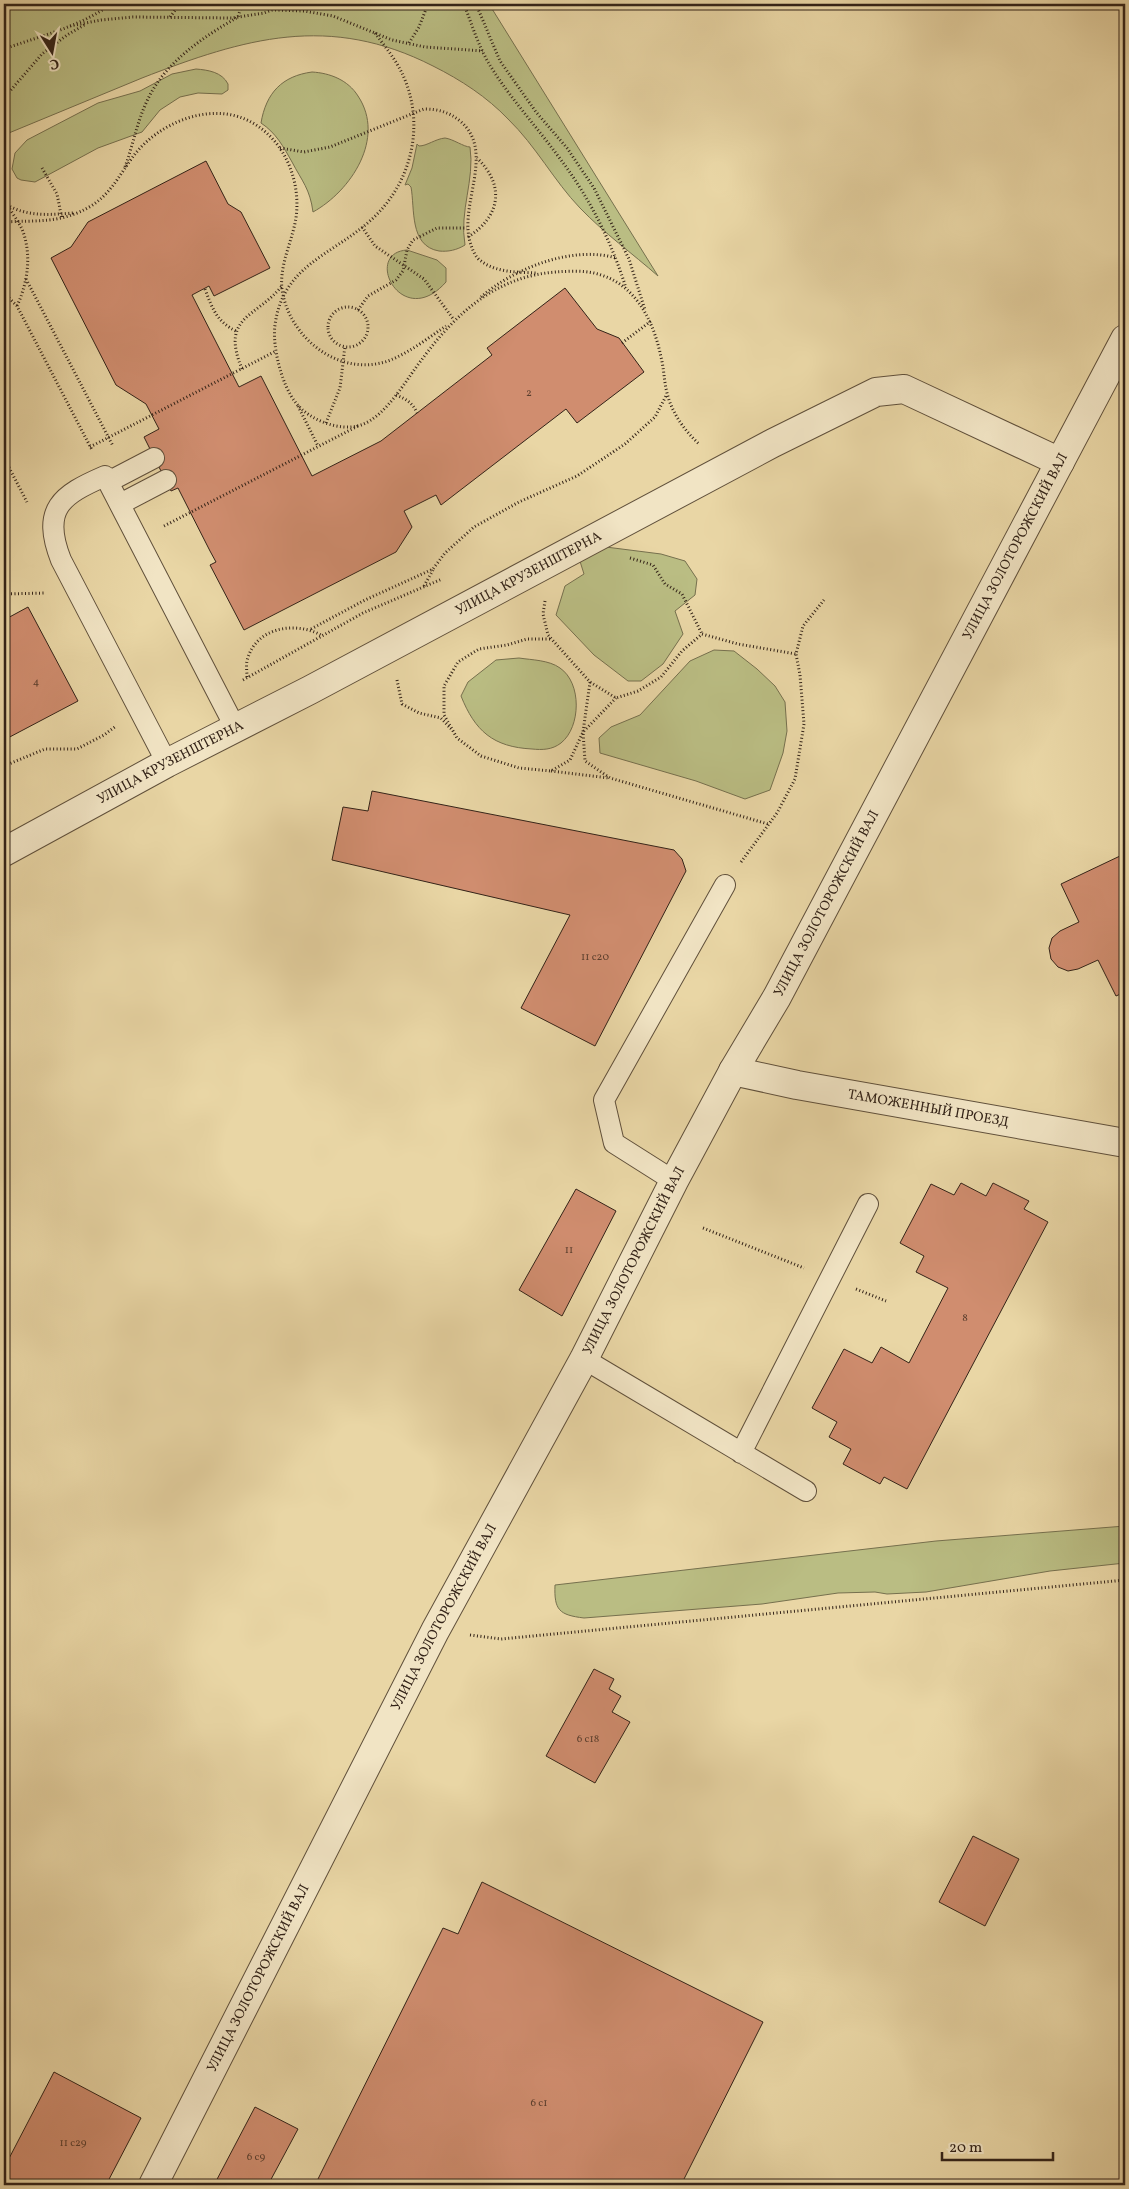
<svg xmlns="http://www.w3.org/2000/svg" width="1129" height="2189" font-family="Vollkorn,serif">
<rect width="100%" height="100%" fill="#e9d6a5"/>
<filter id="stains"><feTurbulence type="fractalNoise" baseFrequency=".004" numOctaves="4"/><feColorMatrix values="0 0 0 0 .2 0 0 0 0 .09 0 0 0 0 .02 0 0 0 .5 -.17"/></filter>
<radialGradient id="worn" r=".72"><stop offset=".6" stop-color="#630" stop-opacity="0"/><stop offset="1" stop-color="#630" stop-opacity=".3"/></radialGradient>
<!-- green -->
<path fill="#babd83" stroke="#76704e" d="M 4,4 L 489,4 L 658,276 C 633,254 604,233 580,208 C 554,181 536,146 508,119 C 487,97 461,80 433,66 C 329,13 245,38 142,78 C 96,97 50,116 4,135 Z
M 196,69 C 208,70 222,72 228,84 L 228,90 L 222,94 L 198,93 L 180,97 L 160,110 L 142,132 L 98,148 L 35,182 L 21,180 L 17,178 L 12,169 L 15,153 L 27,140 L 98,103 L 140,91 L 172,74 Z
M 312,72 C 330,73 348,80 358,96 C 386,138 351,191 313,212 C 310,189 302,181 292,162 C 283,146 276,133 261,123 C 266,93 282,76 312,72 Z
M 445,138 C 453,139 464,147 470,147 C 475,180 459,211 465,245 C 457,250 448,252 439,251 C 409,246 415,208 411,187 L 408,184 L 405,185 L 412,168 L 417,144 L 419,146 C 427,146 435,139 445,138 Z
M 407,250 L 437,260 L 446,268 L 446,282 C 402,332 362,253 407,250 Z
M 598,546 L 661,554 L 685,561 L 697,579 L 695,595 L 675,611 L 683,634 L 663,664 L 641,681 L 628,681 L 594,655 L 556,615 L 565,586 L 584,574 L 578,555 Z
M 714,650 L 734,651 L 757,669 L 775,686 L 785,702 L 787,731 L 783,753 L 770,790 L 745,799 L 696,781 L 600,753 L 599,738 L 611,727 L 640,715 L 690,661 Z
M 519,658 C 532,660 549,660 560,668 C 582,683 581,727 561,743 C 552,750 542,750 532,749 C 493,747 475,731 461,696 L 468,682 L 496,660 Z
M 1125,1526 L 1125,1563 L 1050,1571 L 926,1592 L 887,1594 L 875,1592 L 838,1593 L 762,1604 L 584,1618 C 559,1615 554,1610 555,1585 L 936,1541 Z"/>
<!-- building -->
<path fill="#d08d6f" stroke="#332318" d="M 206,161 L 228,204 L 241,212 L 270,268 L 214,296 L 209,286 L 192,295 L 239,387 L 261,376 L 312,476 L 381,441 L 492,355 L 487,348 L 565,288 L 597,329 L 619,338 L 644,372 L 577,423 L 566,409 L 441,505 L 436,495 L 404,511 L 412,527 L 396,552 L 244,630 L 210,565 L 216,562 L 210,551 L 178,488 L 171,491 L 144,437 L 159,429 L 146,404 L 116,385 L 51,258 L 71,247 L 88,222 Z
M 28,607 L 78,701 L 4,740 L 4,620 Z
M 372,791 L 674,850 L 682,859 L 686,871 L 595,1046 L 521,1008 L 570,915 L 332,860 L 343,807 L 368,811 Z
M 1120,856 L 1125,866 L 1125,992 L 1116,996 L 1098,960 L 1078,969 L 1068,971 L 1058,967 L 1051,959 L 1049,948 L 1052,938 L 1060,931 L 1079,922 L 1061,884 Z
M 961,1183 L 986,1196 L 993,1183 L 1029,1201 L 1024,1209 L 1048,1222 L 907,1489 L 884,1477 L 880,1484 L 843,1464 L 851,1449 L 829,1437 L 837,1422 L 812,1408 L 844,1349 L 872,1363 L 881,1347 L 909,1363 L 948,1288 L 916,1272 L 924,1256 L 900,1243 L 931,1184 L 954,1195 Z
M 576,1189 L 616,1211 L 562,1316 L 519,1290 Z
M 594,1669 L 614,1679 L 609,1689 L 621,1696 L 612,1712 L 630,1722 L 595,1783 L 546,1756 Z
M 973,1836 L 1019,1859 L 985,1926 L 939,1902 Z
M 482,1882 L 763,2022 L 681,2185 L 315,2185 L 443,1928 L 458,1934 Z
M 54,2072 L 141,2118 L 106,2185 L 4,2185 L 4,2168 Z
M 255,2107 L 298,2129 L 268,2185 L 214,2185 Z"/>
<g fill="none" stroke-linecap="round" stroke-linejoin="round">
<defs>
<path id="service" d="M 108,482 L 154,458
M 120,504 L 166,480
M 167,763 L 61,560 C 41,509 61,495 105,476 L 236,729
M 674,1181 L 614,1143 L 604,1100 L 725,885
M 584,1359 L 806,1491
M 741,1453 L 868,1204"/>
<g id="minor">
<path id="s1" d="M 4,852 L 167,763 L 310,690 L 773,443 L 876,392 L 904,389 L 1060,462"/>
<path id="s2" d="M 733,1071 L 797,1085 L 1125,1143"/>
</g>
<g id="tertiary">
<path id="s3" d="M 153,2185 L 435,1631 L 584,1359 L 674,1181 L 733,1071 L 777,997 L 1125,339"/>
</g>
</defs>
<!-- service casing -->
<use href="#service" stroke="#60503b" stroke-width="22"/>
<!-- minor casing -->
<use href="#minor" stroke="#60503b" stroke-width="30"/>
<!-- tertiary casing -->
<use href="#tertiary" stroke="#60503b" stroke-width="30"/>
<!-- path -->
<path stroke="#332318" stroke-width="3" stroke-dasharray="1 2.5" stroke-linecap="butt" d="M 464,4 C 472,25 479,48 491,67 C 511,99 536,126 558,156 C 588,195 611,240 626,288
M 476,4 L 500,61 L 536,112 L 567,148 L 594,188 L 629,259 L 645,310
M 275,10 L 304,11 L 333,16 L 392,40 L 425,47 L 483,51
M 170,17 L 180,4
M 70,26 L 101,20 L 133,17 L 232,18 L 264,13 L 288,4
M 375,33 C 386,48 398,62 405,80 C 425,129 410,185 371,220 C 331,256 283,265 275,325 C 272,347 282,386 296,403 C 309,420 340,432 361,425 C 387,416 407,378 423,358 C 456,313 497,276 556,272 C 570,271 587,270 601,275 C 637,286 654,323 661,357 C 664,369 664,381 667,393 C 672,413 684,430 699,444
M 409,43 L 419,27 L 428,4
M 4,49 C 40,36 80,27 111,4
M 4,98 L 42,54 L 67,35 L 86,24
M 280,148 L 304,152 L 330,147 L 424,109 C 438,109 449,112 460,121 C 497,152 457,206 471,245 C 473,251 476,258 481,261 C 497,273 518,272 537,273
M 125,167 C 133,145 137,122 147,101 C 164,63 203,37 238,17 L 242,4
M 42,168 L 57,194 L 62,219
M 4,203 C 25,217 49,215 73,213
M 8,206 C 12,213 18,221 22,229 C 32,254 28,282 17,306
M 4,222 C 37,220 61,224 91,206 C 112,193 121,172 135,154 C 157,126 200,106 236,116 C 279,128 302,175 296,218 C 292,243 277,269 283,295 C 293,341 341,377 388,361 C 409,353 428,338 446,326
M 362,227 L 375,246 L 424,279 L 454,320
M 468,237 C 501,216 505,185 477,158
M 26,279 L 113,446
M 205,289 C 212,308 217,322 236,331
M 4,293 L 17,306 L 92,450
M 481,297 C 513,269 572,245 616,258
M328 327a20 20 0 1 1 40 0a20 20 0 1 1-40 0Z
M 358,310 L 368,296 L 396,280 L 403,271 L 407,250 L 413,240 L 437,228 L 467,228
M 622,343 L 651,321
M 242,369 C 220,316 256,318 282,286
M 396,395 C 406,399 413,403 417,413
M 298,406 L 318,446
M 326,423 L 340,388 L 345,346
M 90,447 L 276,351
M 4,458 L 27,502
M 164,526 L 358,426
M 630,558 L 653,565 L 665,584 L 682,594 L 702,634
M 424,586 L 433,570
M 4,594 L 46,593
M 545,601 L 543,614 L 548,635 L 590,682 L 616,698 L 638,691 L 661,677 L 682,651 L 702,634 L 738,644 L 796,654
M 311,629 L 365,600 L 433,569 L 445,553 L 474,527 L 519,502 L 577,476 L 625,444 L 655,417 L 667,394
M 550,639 L 527,639 L 507,645 L 479,649 L 458,662 L 444,686 L 444,715 L 457,738 L 481,756 L 519,768 L 551,771 L 570,760 L 583,732 L 616,698
M 247,677 C 247,672 246,666 247,661 C 255,627 295,621 321,635
M 243,680 L 363,613 L 442,579
M 397,680 L 402,704 L 419,713 L 441,718 L 451,729
M 590,682 L 583,732 L 585,761 L 610,778 L 768,824
M 4,766 L 45,749 L 77,749 L 104,735 L 116,726
M 551,771 L 609,778
M 741,862 L 777,813 L 795,779 L 804,724 L 800,675 L 796,654 L 803,626 L 824,600
M 703,1228 L 804,1268
M 856,1289 L 886,1301
M 470,1635 L 501,1639 L 1125,1580"/>
<!-- service -->
<use href="#service" stroke="#f1e4c4" stroke-width="20"/>
<!-- minor -->
<use href="#minor" stroke="#f1e4c4" stroke-width="28"/>
<!-- tertiary -->
<use href="#tertiary" stroke="#f1e4c4" stroke-width="28"/>
</g>
<g text-anchor="middle" dominant-baseline="central" stroke-width="5" stroke-linejoin="round" paint-order="stroke">
<!-- number labels -->
<g font-size="11" fill="#5a3e2e">
<text x="529" y="393">2</text>
<text x="36" y="682">4</text>
<text x="595" y="957">11 с20</text>
<text x="569" y="1250">11</text>
<text x="965" y="1318">8</text>
<text x="588" y="1739">6 с18</text>
<text x="539" y="2103">6 с1</text>
<text x="73" y="2143">11 с29</text>
<text x="256" y="2157">6 с9</text>
</g>
<!-- street labels -->
<g font-size="14" fill="#332318" stroke="#f1e4c4">
<text stroke="none"><textPath href="#s3" startOffset="1852">УЛИЦА ЗОЛОТОРОЖСКИЙ ВАЛ</textPath></text>
<text stroke="none"><textPath href="#s1" startOffset="594">УЛИЦА КРУЗЕНШТЕРНА</textPath></text>
<text stroke="none"><textPath href="#s1" startOffset="189">УЛИЦА КРУЗЕНШТЕРНА</textPath></text>
<text stroke="none"><textPath href="#s3" startOffset="1448">УЛИЦА ЗОЛОТОРОЖСКИЙ ВАЛ</textPath></text>
<text stroke="none"><textPath href="#s2" startOffset="199">ТАМОЖЕННЫЙ ПРОЕЗД</textPath></text>
<text stroke="none"><textPath href="#s3" startOffset="1042">УЛИЦА ЗОЛОТОРОЖСКИЙ ВАЛ</textPath></text>
<text stroke="none"><textPath href="#s3" startOffset="638">УЛИЦА ЗОЛОТОРОЖСКИЙ ВАЛ</textPath></text>
<text stroke="none"><textPath href="#s3" startOffset="232">УЛИЦА ЗОЛОТОРОЖСКИЙ ВАЛ</textPath></text>
</g>
</g>
<!-- margin -->
<rect width="1129" height="2189" fill="none" stroke="#e9d6a5" stroke-width="20"/>
<rect x="5" y="5" width="1119" height="2179" fill="none" stroke="#332318" stroke-width="2.5"/>
<rect x="10" y="10" width="1109" height="2169" fill="none" stroke="#332318"/>
<!-- north arrow -->
<g transform="translate(52 52) rotate(169)" stroke="#f1e4c4" stroke-width="4" paint-order="stroke">
<path d="M0-4L9 19L0 12L-9 19Z" fill="#332318"/>
<text y="-8" font-size="14" font-weight="bold" text-anchor="middle" fill="#332318">С</text>
</g>
<!-- scale -->
<path d="M942 2152v8h111v-8" fill="none" stroke="#332318" stroke-width="2.5"/>
<text x="949" y="2152" font-size="15" fill="#332318" stroke="#f1e4c4" stroke-width="4" paint-order="stroke">20 m</text>
<rect width="100%" height="100%" filter="url(#stains)"/>
<rect width="100%" height="100%" fill="url(#worn)"/>
</svg>
